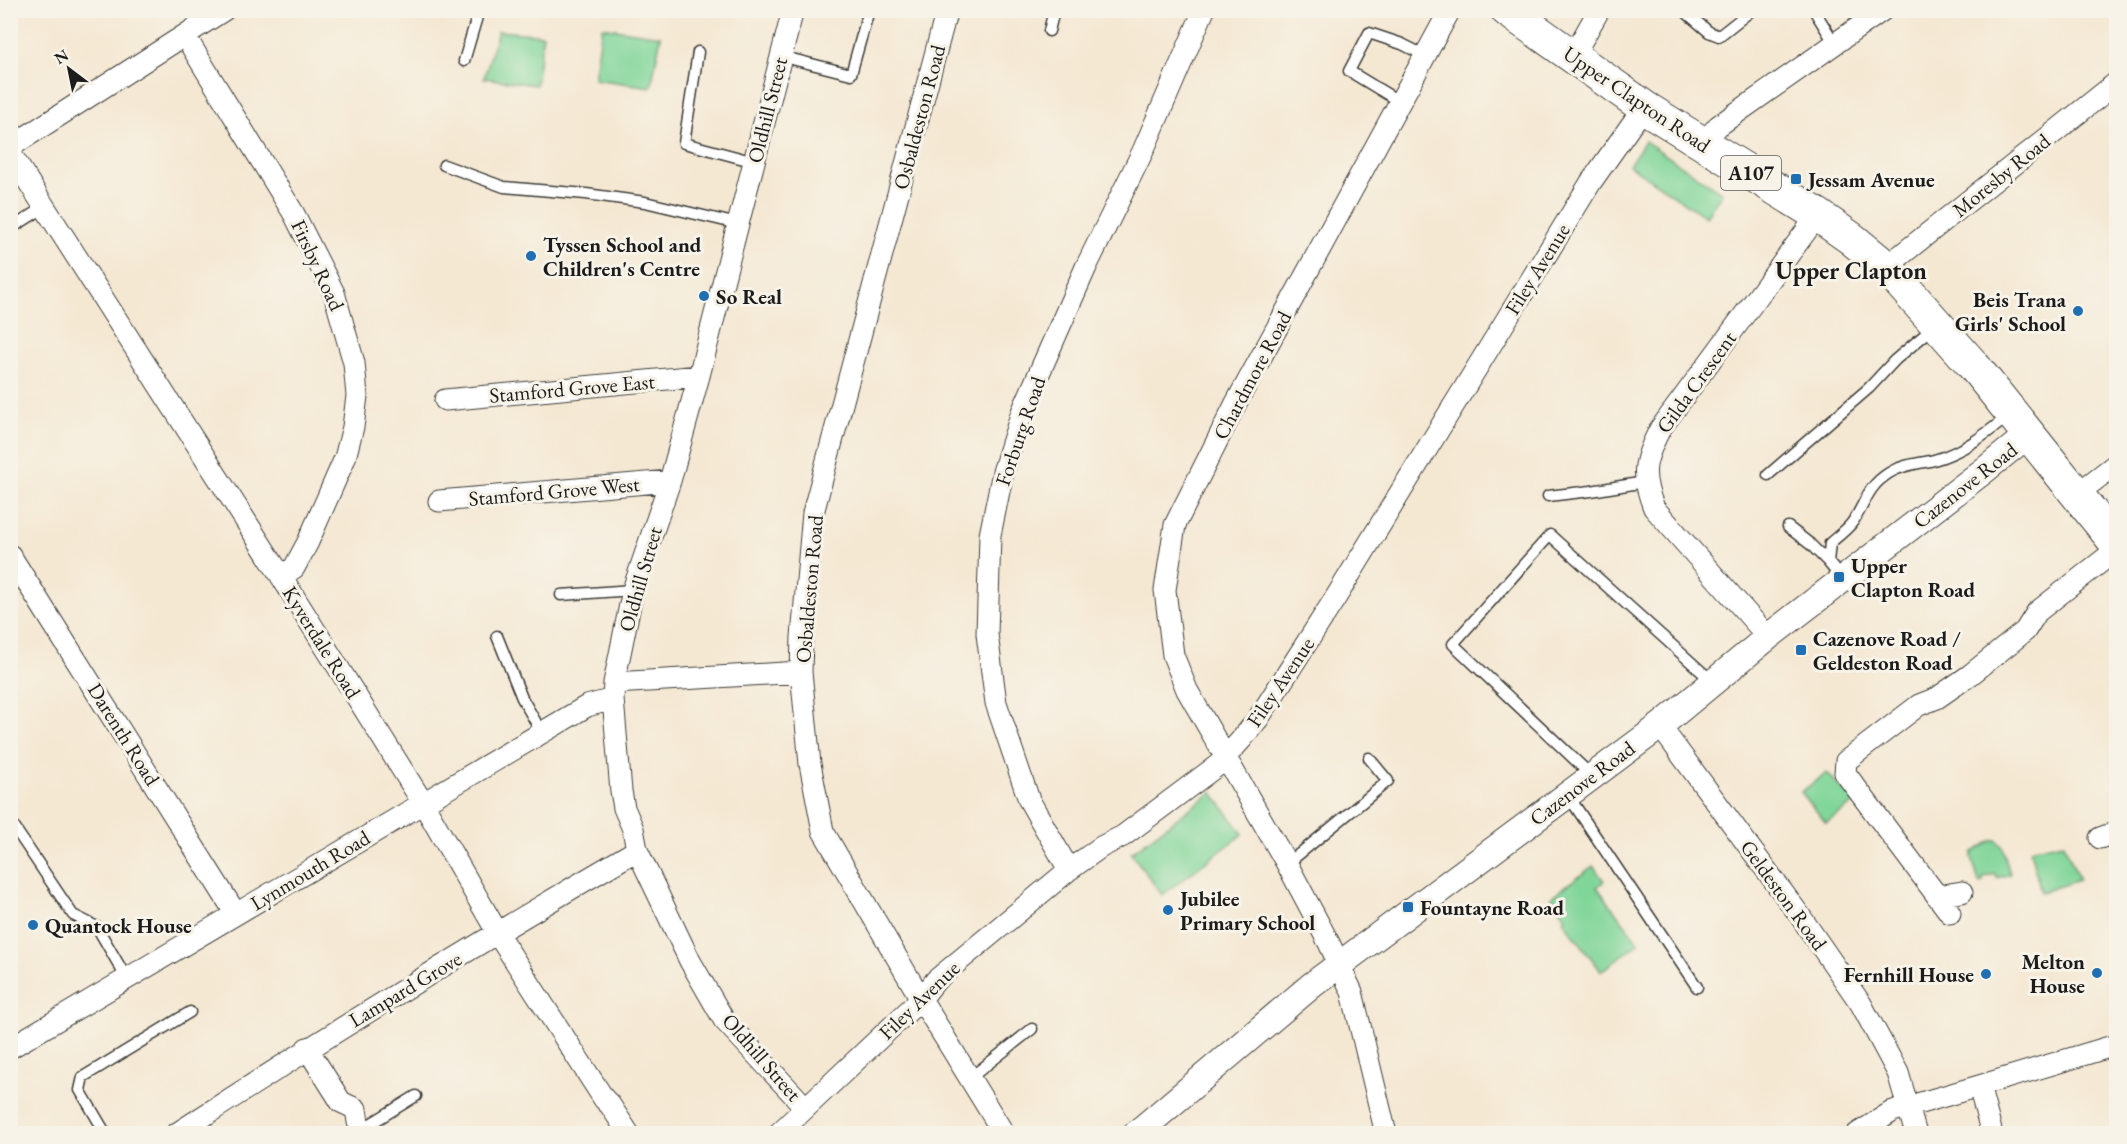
<svg xmlns="http://www.w3.org/2000/svg" width="2127" height="1144" font-family="'EB Garamond',serif">
<rect width="100%" height="100%" fill="#f7f3e8"/>
<filter id="ink" filterUnits="userSpaceOnUse"><feTurbulence type="fractalNoise" baseFrequency=".0167" numOctaves="2"/><feDisplacementMap in="SourceGraphic" scale="12" xChannelSelector="R" yChannelSelector="G"/><feConvolveMatrix kernelMatrix="1 2 1 2 8 2 1 2 1" color-interpolation-filters="sRGB"/></filter>
<filter id="wash" filterUnits="userSpaceOnUse"><feTurbulence type="fractalNoise" baseFrequency=".008" numOctaves="4" result="noise"/><feDisplacementMap in="SourceGraphic" scale="24" xChannelSelector="R" yChannelSelector="G"/><feGaussianBlur stdDeviation="1.35" result="paint"/><feColorMatrix in="noise" values="0 0 0 0 0 0 0 0 0 0 0 0 0 0 0 0 0 1.4 0 .05"/><feComposite in="paint" operator="in"/></filter>
<g filter="url(#wash)">
<rect width="100%" height="100%" fill="#f4e8d3"/>
<!-- green -->
<path fill="#80d599" stroke="#4e785a" stroke-width="1.5" d="M 602,27 L 661,36 L 651,87 L 594,79 Z
M 498,31 L 543,35 L 536,85 L 484,78 Z
M 1645,141 L 1722,193 L 1706,217 L 1629,165 Z
M 1827,773 L 1844,791 L 1848,789 L 1857,801 L 1826,823 L 1801,792 Z
M 1212,792 L 1243,834 L 1162,895 L 1131,853 Z
M 1996,840 L 2002,846 L 2010,874 L 1997,878 L 1995,874 L 1983,878 L 1983,882 L 1979,883 L 1972,857 L 1972,853 L 1991,841 Z
M 2064,843 L 2079,880 L 2041,892 L 2030,851 L 2033,848 Z
M 1593,866 L 1604,881 L 1597,887 L 1639,943 L 1601,971 L 1563,921 L 1566,918 L 1551,897 Z"/>
</g>
<g filter="url(#ink)">
<g fill="none" stroke-linecap="round" stroke-linejoin="round">
<defs>
<path id="service" d="M 1690,10 L 1688,14 L 1709,32 L 1719,36 L 1752,10
M 1814,10 L 1835,44
M 1049,31 L 1054,10
M 698,52 L 684,143 L 755,162
M 780,56 L 851,74 L 869,10
M 464,61 L 479,10
M 1400,102 L 1349,71 L 1369,33 L 1402,44 L 1424,55
M 444,165 L 504,187 L 586,194 L 645,202 L 738,224
M 10,229 L 45,207
M 1768,475 L 1869,388 L 1895,360 L 1934,327
M 1548,496 L 1591,491 L 1645,482
M 1788,527 L 1810,544 L 1828,562
M 1842,579 L 1828,562 L 1830,543 C 1837,537 1845,531 1851,524 C 1866,505 1865,488 1889,473 C 1903,464 1919,464 1934,460 C 1963,452 1986,434 2010,415
M 561,595 L 633,590
M 497,636 L 522,698 L 542,733
M 1592,776 L 1453,644 L 1550,535 L 1713,682
M 1567,794 L 1697,987
M 10,821 L 73,915 L 97,927 L 127,979
M 1287,864 L 1388,781 L 1369,758
M 970,1078 L 1032,1029
M 362,1129 L 416,1096
M 106,1134 L 80,1090 L 83,1077 L 190,1012"/>
<path id="minor" d="M 793,10 L 699,376 L 670,481 L 633,590 L 614,683 L 613,699 L 621,791 L 624,808 L 633,829 L 637,850 L 690,961 L 724,1020 L 805,1107
M 947,10 L 813,513 L 802,637 L 801,672 L 810,764 L 823,831 L 921,999 L 1004,1134
M 185,36 L 294,214 L 334,293 L 354,363 L 357,396 L 353,427 L 345,458 L 308,542 L 294,568 L 281,576
M 1573,56 L 1599,10
M 1703,144 L 1718,126 L 1883,10
M 10,147 L 224,10
M 10,153 L 281,576 L 423,803 L 504,944 L 604,1099 L 610,1105 L 629,1134
M 1886,267 L 2116,83
M 445,400 L 699,376
M 2077,494 L 2116,464
M 439,501 L 670,481
M 10,555 L 236,914
M 1768,637 L 1654,508 C 1640,474 1644,460 1660,429 L 1818,215
M 614,683 L 801,672
M 1660,726 L 1798,913 L 1861,1004 L 1898,1073 L 1916,1134
M 2100,838 L 2116,832
M 1069,870 L 1029,800 L 996,703 L 987,634 L 990,535 L 1003,472 L 1022,412 L 1086,267 L 1143,151 L 1204,10
M 1937,896 L 1962,892
M 1950,913 L 1845,773 L 1846,761 L 1919,705 L 1937,698 L 1970,675 L 2025,631 L 2037,612 L 2116,550
M 10,1048 L 587,706 L 613,699
M 307,1048 L 341,1102 L 356,1109 L 358,1122 L 365,1134
M 1979,1086 L 2116,1045
M 176,1134 C 328,1035 481,941 637,850
M 778,1134 L 921,999 L 936,980 L 1069,870 L 1101,847 L 1123,836 L 1218,765 L 1241,740 L 1258,719 L 1336,597 L 1591,182 L 1644,107
M 1386,1134 L 1352,992 L 1329,943 L 1287,864 L 1187,690 L 1173,655 L 1165,590 L 1175,525 L 1236,403 L 1450,10
M 1857,1134 L 1893,1111 L 1979,1086 L 1992,1134"/>
<path id="tertiary" d="M 1136,1134 L 1312,985 L 1660,726 L 1768,637 L 1986,469 L 2029,434"/>
<path id="trunk" d="M 1507,10 L 1644,107 L 1818,215 L 1852,239 L 1886,267 L 1973,365 L 2116,543"/>
</defs>
<!-- service casing -->
<use href="#service" stroke="#3c3b37" stroke-width="13"/>
<!-- minor casing -->
<use href="#minor" stroke="#3c3b37" stroke-width="23"/>
<!-- tertiary casing -->
<use href="#tertiary" stroke="#3c3b37" stroke-width="28"/>
<!-- trunk casing -->
<use href="#trunk" stroke="#3c3b37" stroke-width="35"/>
<!-- service -->
<use href="#service" stroke="#fff" stroke-width="10"/>
<!-- minor -->
<use href="#minor" stroke="#fff" stroke-width="21"/>
<!-- tertiary -->
<use href="#tertiary" stroke="#fff" stroke-width="26"/>
<!-- trunk -->
<use href="#trunk" stroke="#fff" stroke-width="33"/>
</g>
</g>
<!-- markers -->
<g fill="#1f6fb2" stroke="#f7f3e8" stroke-width="2">
<rect x="1790" y="173" width="12" height="12" rx="3"/>
<circle cx="531" cy="256" r="6"/>
<circle cx="704" cy="296" r="6"/>
<circle cx="2078" cy="311" r="6"/>
<rect x="1833" y="571" width="12" height="12" rx="3"/>
<rect x="1795" y="644" width="12" height="12" rx="3"/>
<rect x="1402" y="901" width="12" height="12" rx="3"/>
<circle cx="1168" cy="910" r="6"/>
<circle cx="33" cy="925" r="6"/>
<circle cx="2097" cy="973" r="6"/>
<circle cx="1986" cy="974" r="6"/>
</g>
<g text-anchor="middle" dominant-baseline="central" stroke-width="6" stroke-linejoin="round" paint-order="stroke">
<!-- shield labels -->
<rect fill="#f7f3e8" stroke="#5e5c59" stroke-width="1.5" x="1721" y="156" width="60" height="34" rx="4.5"/>
<g font-size="20" font-weight="bold" fill="#1c1c1c">
<text x="1751" y="173">A107</text>
</g>
<!-- street labels -->
<g font-size="21" fill="#1c1c1c" stroke="#f7f3e8">
<text transform="translate(1637 99) rotate(34)">Upper Clapton Road</text>
<text transform="translate(767 110) rotate(-76)">Oldhill Street</text>
<text transform="translate(919 117) rotate(-75)">Osbaldeston Road</text>
<text transform="translate(2001 175) rotate(-39)">Moresby Road</text>
<text transform="translate(318 265) rotate(65)">Firsby Road</text>
<text transform="translate(1537 269) rotate(-58)">Filey Avenue</text>
<text transform="translate(1252 375) rotate(-62)">Chardmore Road</text>
<text transform="translate(1696 382) rotate(-54)">Gilda Crescent</text>
<text transform="translate(572 388) rotate(-5)">Stamford Grove East</text>
<text transform="translate(1020 431) rotate(-71)">Forburg Road</text>
<text transform="translate(1965 485) rotate(-38)">Cazenove Road</text>
<text transform="translate(554 491) rotate(-5)">Stamford Grove West</text>
<text transform="translate(640 579) rotate(-74)">Oldhill Street</text>
<text transform="translate(809 589) rotate(-85)">Osbaldeston Road</text>
<text transform="translate(322 642) rotate(58)">Kyverdale Road</text>
<text transform="translate(1280 682) rotate(-56)">Filey Avenue</text>
<text transform="translate(124 734) rotate(58)">Darenth Road</text>
<text transform="translate(1582 783) rotate(-37)">Cazenove Road</text>
<text transform="translate(310 870) rotate(-31)">Lynmouth Road</text>
<text transform="translate(1784 895) rotate(54)">Geldeston Road</text>
<text transform="translate(405 989) rotate(-31)">Lampard Grove</text>
<text transform="translate(919 1000) rotate(-44)">Filey Avenue</text>
<text transform="translate(762 1057) rotate(49)">Oldhill Street</text>
</g>
<!-- poi labels -->
<g font-size="21" font-weight="bold" fill="#1c1c1c" stroke="#f7f3e8" text-anchor="start">
<text x="1808" y="179">Jessam Avenue</text>
<text x="543" y="244">Tyssen School and<tspan x="543" dy="24">Children's Centre</tspan></text>
<text x="716" y="296">So Real</text>
<text x="2066" y="299" text-anchor="end">Beis Trana<tspan x="2066" dy="24">Girls' School</tspan></text>
<text x="1851" y="565">Upper<tspan x="1851" dy="24">Clapton Road</tspan></text>
<text x="1813" y="638">Cazenove Road /<tspan x="1813" dy="24">Geldeston Road</tspan></text>
<text x="1180" y="898">Jubilee<tspan x="1180" dy="24">Primary School</tspan></text>
<text x="1420" y="907">Fountayne Road</text>
<text x="45" y="925">Quantock House</text>
<text x="2085" y="961" text-anchor="end">Melton<tspan x="2085" dy="24">House</tspan></text>
<text x="1974" y="974" text-anchor="end">Fernhill House</text>
</g>
<!-- quarter labels -->
<g font-size="24" font-weight="bold" fill="#1c1c1c" stroke="#f7f3e8">
<text x="1851" y="270">Upper Clapton</text>
</g>
</g>
<!-- margin -->
<rect width="2127" height="1144" fill="none" stroke="#f7f3e8" stroke-width="36"/>
<!-- north arrow -->
<g transform="translate(69 69) rotate(328)" stroke="#f7f3e8" stroke-width="4.5" paint-order="stroke">
<path d="M0-4.5L10 22L0 15L-10 22Z" fill="#1c1c1c"/>
<text y="-9" font-size="16" font-weight="bold" text-anchor="middle" fill="#1c1c1c">N</text>
</g>
</svg>
